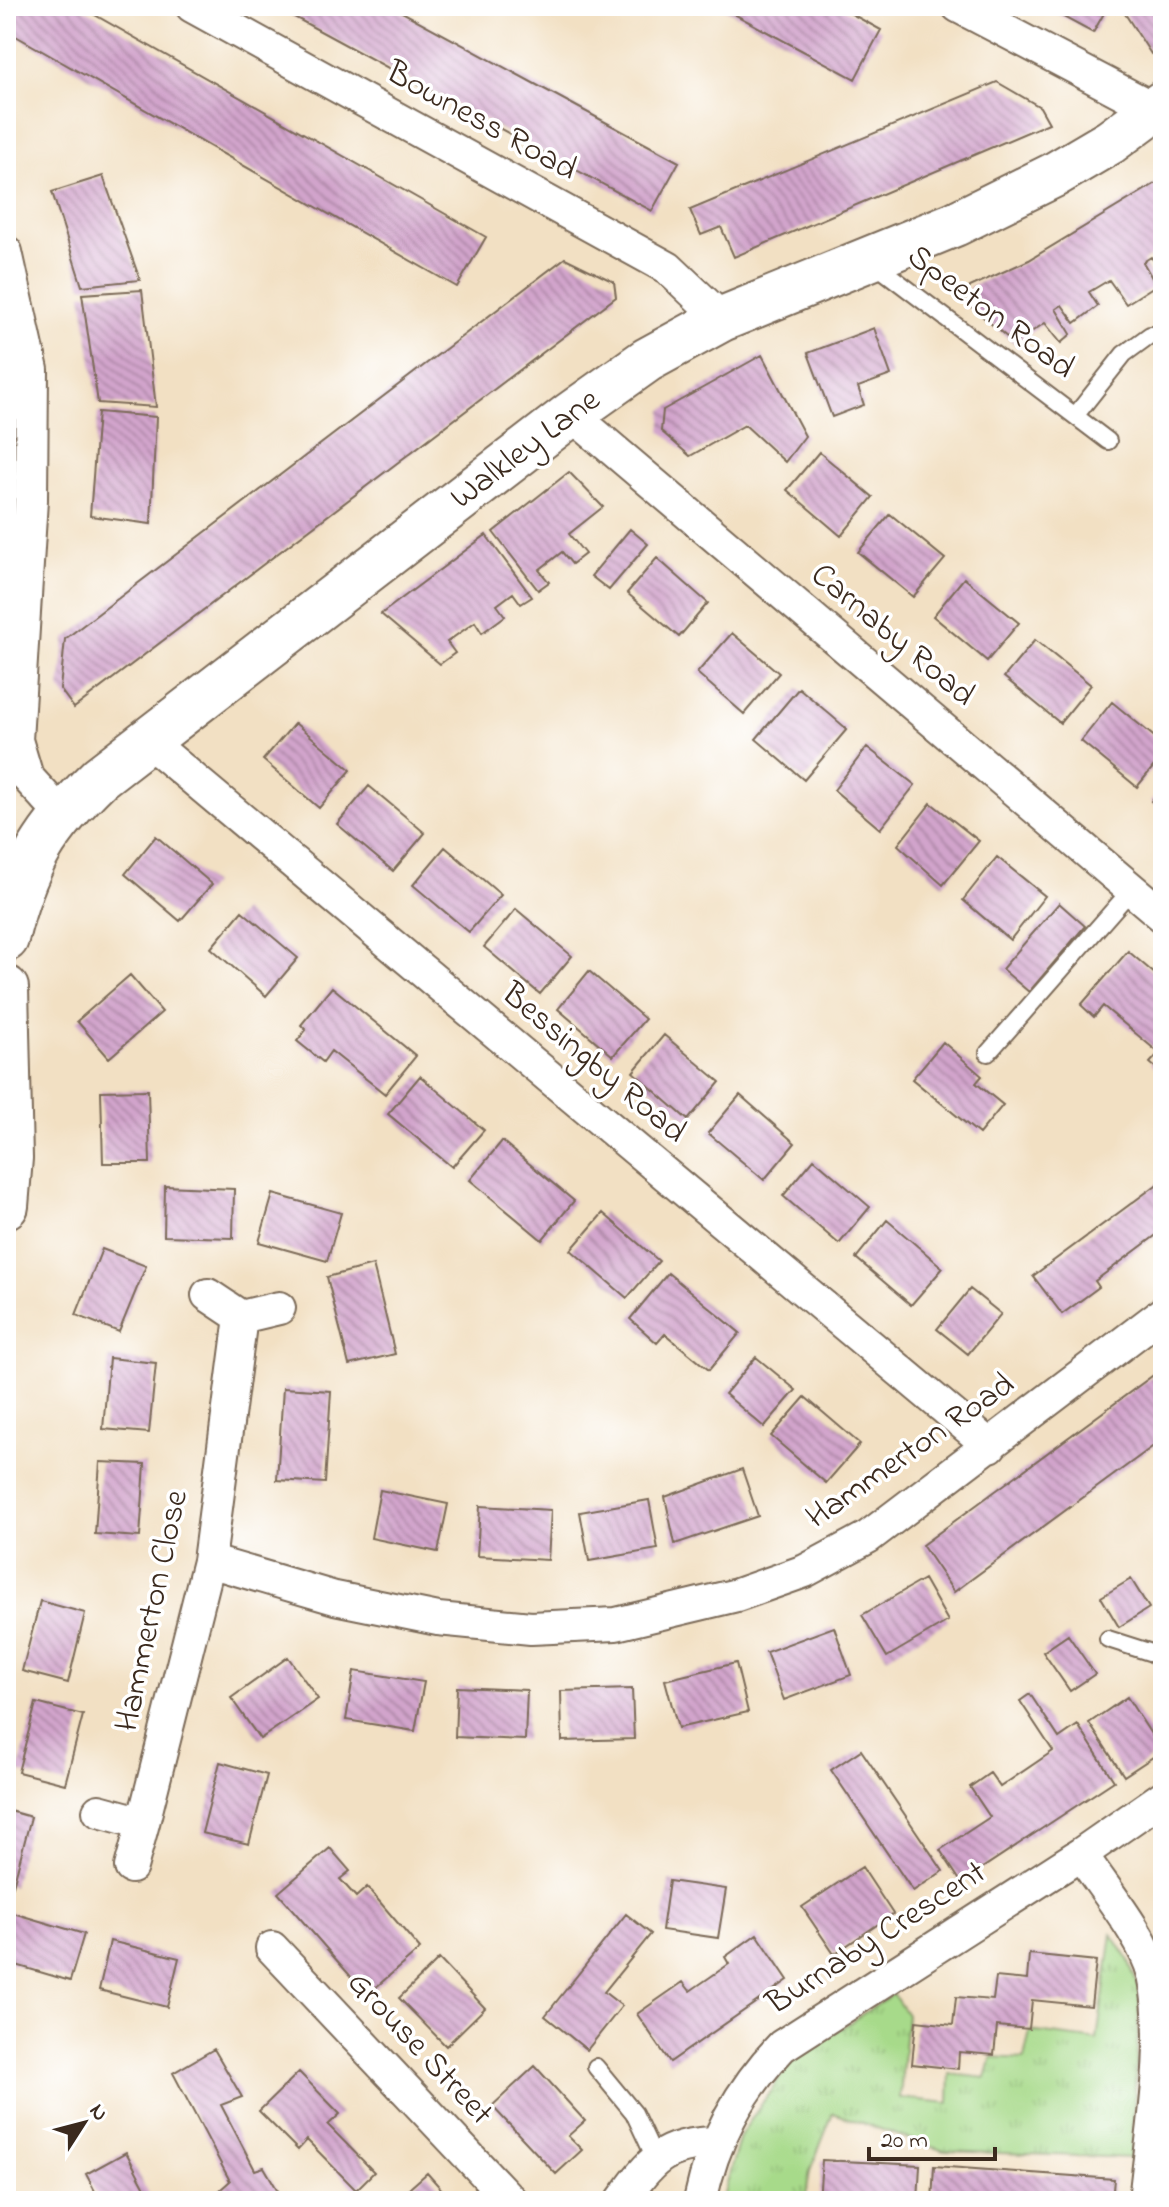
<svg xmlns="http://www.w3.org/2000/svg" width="1169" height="2207" font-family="'Indie Flower',sans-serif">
<defs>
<pattern id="grass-tufts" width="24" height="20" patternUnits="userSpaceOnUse" patternTransform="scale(2)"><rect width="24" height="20" fill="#a7da8a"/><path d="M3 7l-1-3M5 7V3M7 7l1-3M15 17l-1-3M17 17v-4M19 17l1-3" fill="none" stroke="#91bb77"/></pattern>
<pattern id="building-back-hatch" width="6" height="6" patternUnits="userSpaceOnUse" patternTransform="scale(2)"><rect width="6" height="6" fill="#d2a4cc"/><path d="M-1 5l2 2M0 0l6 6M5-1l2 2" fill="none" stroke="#ac86a5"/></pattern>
</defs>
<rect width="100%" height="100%" fill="#fff"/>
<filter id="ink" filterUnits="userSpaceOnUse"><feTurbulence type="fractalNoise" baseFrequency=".0125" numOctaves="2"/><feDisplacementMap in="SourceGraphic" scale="16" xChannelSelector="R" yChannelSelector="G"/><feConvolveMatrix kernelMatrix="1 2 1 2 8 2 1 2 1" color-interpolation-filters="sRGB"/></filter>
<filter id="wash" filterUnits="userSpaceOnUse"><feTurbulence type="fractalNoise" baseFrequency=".006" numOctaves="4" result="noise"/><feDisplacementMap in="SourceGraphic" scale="32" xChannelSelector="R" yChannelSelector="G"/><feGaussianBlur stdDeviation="1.8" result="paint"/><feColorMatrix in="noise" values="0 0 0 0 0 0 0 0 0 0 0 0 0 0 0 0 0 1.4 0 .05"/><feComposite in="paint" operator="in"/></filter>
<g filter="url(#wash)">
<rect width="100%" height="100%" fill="#f2e0c3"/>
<!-- grass -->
<path fill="url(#grass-tufts)" stroke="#718254" stroke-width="2" d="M 1112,1934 L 1128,1959 L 1140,1993 L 1131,2158 L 944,2151 L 833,2113 L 810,2171 L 805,2201 L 722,2201 L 740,2136 L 790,2062 L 893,1994 L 907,2015 L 900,2098 L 949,2103 L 950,2074 L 986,2078 L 992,2057 L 1024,2059 L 1030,2031 L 1097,2040 Z"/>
<g id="blocks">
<!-- building -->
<path fill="url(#building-back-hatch)" d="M 6,6 L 79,6 L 486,237 L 457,287 L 7,31 L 13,22 L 6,18 Z
M 274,6 L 391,6 L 679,162 L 652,211 Z
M 719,6 L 837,6 L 881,30 L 855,79 Z
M 1043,6 L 1108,6 L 1093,33 Z
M 1120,6 L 1163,6 L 1163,47 L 1151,54 Z
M 997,82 L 1040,107 L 1049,123 L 734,257 L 721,227 L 701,235 L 690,210 Z
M 103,176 L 140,280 L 82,286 L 52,192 Z
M 1163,179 L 1163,266 L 1160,268 L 1151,257 L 1143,262 L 1156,285 L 1126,304 L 1109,280 L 1089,292 L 1098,306 L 1075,323 L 1062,305 L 1056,309 L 1071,334 L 1061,343 L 1045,323 L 1014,343 L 964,301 L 970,287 L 1029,260 Z
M 565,258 L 614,282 L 616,297 L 74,708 L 60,689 L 65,639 Z
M 142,290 L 156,407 L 98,403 L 82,294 Z
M 874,328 L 891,375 L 858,387 L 864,405 L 832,417 L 808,353 Z
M 762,355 L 805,436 L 785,462 L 745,425 L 690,456 L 661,431 L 663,410 Z
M 98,412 L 156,417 L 151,524 L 90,516 Z
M 819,452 L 873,497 L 841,536 L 787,490 Z
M 569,472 L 603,507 L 569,534 L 585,554 L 572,564 L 562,552 L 539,570 L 549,582 L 538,590 L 493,532 Z
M 890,514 L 945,559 L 913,597 L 858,552 Z
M 630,529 L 648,544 L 609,590 L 591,576 Z
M 486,535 L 532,597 L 521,604 L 513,593 L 497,605 L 505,616 L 482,633 L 475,622 L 447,642 L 455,653 L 440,664 L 381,614 Z
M 657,558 L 708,603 L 679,637 L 627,593 Z
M 964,578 L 1019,623 L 987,661 L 933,616 Z
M 732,633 L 779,673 L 744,714 L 697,673 Z
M 1035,640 L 1091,685 L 1060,723 L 1004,677 Z
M 799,688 L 847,729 L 804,780 L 756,739 Z
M 1112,702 L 1163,744 L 1163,755 L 1137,787 L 1081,741 Z
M 295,723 L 351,770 L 319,808 L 263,760 Z
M 867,747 L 915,785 L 880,829 L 834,790 Z
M 369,786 L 425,833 L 393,871 L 337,824 Z
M 1163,786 L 1163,811 L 1151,801 Z
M 931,803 L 979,841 L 943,885 L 898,845 Z
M 156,836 L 212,884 L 180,921 L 125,874 Z
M 445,847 L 501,895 L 469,932 L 413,885 Z
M 997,857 L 1045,896 L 1010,940 L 963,900 Z
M 1059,903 L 1085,926 L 1029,992 L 1002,969 Z
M 516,909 L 572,956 L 540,994 L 484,947 Z
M 242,911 L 298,958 L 266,996 L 211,948 Z
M 1128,951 L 1163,981 L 1163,1074 L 1150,1063 L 1159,1053 L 1103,1006 L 1094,1017 L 1081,1005 Z
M 589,971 L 645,1019 L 613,1056 L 558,1009 Z
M 130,975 L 162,1012 L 109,1058 L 77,1021 Z
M 332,987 L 416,1056 L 385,1094 L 331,1051 L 323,1062 L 297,1041 L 306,1030 L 301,1025 Z
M 664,1035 L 720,1082 L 688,1120 L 633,1072 Z
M 943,1042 L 982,1076 L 976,1083 L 1003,1105 L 979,1134 L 912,1079 Z
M 420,1076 L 484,1130 L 452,1167 L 388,1114 Z
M 148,1090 L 150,1163 L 103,1163 L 101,1091 Z
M 740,1095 L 795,1143 L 764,1180 L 708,1133 Z
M 502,1141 L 574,1201 L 542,1240 L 470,1180 Z
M 814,1159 L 870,1207 L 839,1244 L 783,1196 Z
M 1163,1180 L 1163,1230 L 1095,1281 L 1099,1287 L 1062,1314 L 1033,1276 Z
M 165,1186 L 234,1189 L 233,1238 L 164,1236 Z
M 273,1194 L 341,1213 L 327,1261 L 259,1242 Z
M 603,1213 L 659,1261 L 627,1298 L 571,1250 Z
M 887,1220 L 943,1268 L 911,1305 L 856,1258 Z
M 102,1249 L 146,1266 L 119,1332 L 76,1315 Z
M 373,1265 L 395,1354 L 349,1365 L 327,1277 Z
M 668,1273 L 740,1333 L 709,1370 L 665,1334 L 657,1343 L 630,1319 Z
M 970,1289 L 1001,1314 L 968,1354 L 937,1329 Z
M 756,1357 L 796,1390 L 764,1427 L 725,1394 Z
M 109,1358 L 156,1363 L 149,1433 L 103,1429 Z
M 1163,1368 L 1163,1439 L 954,1592 L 922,1545 Z
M 283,1388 L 331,1391 L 325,1483 L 277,1480 Z
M 805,1397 L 860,1444 L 826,1483 L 771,1436 Z
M 100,1462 L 145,1464 L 140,1537 L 95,1534 Z
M 742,1469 L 758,1516 L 675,1544 L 665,1497 Z
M 380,1490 L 448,1504 L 438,1552 L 371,1538 Z
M 649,1500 L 658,1549 L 589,1561 L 580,1512 Z
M 480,1506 L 551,1510 L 548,1560 L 477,1556 Z
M 924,1579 L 948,1621 L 887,1657 L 862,1615 Z
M 1131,1579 L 1149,1608 L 1119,1627 L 1101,1597 Z
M 40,1601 L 85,1613 L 68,1683 L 22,1671 Z
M 834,1627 L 851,1675 L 784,1700 L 766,1652 Z
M 1068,1635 L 1095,1674 L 1070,1691 L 1043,1652 Z
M 288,1657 L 318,1699 L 260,1739 L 231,1698 Z
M 736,1663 L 748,1712 L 678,1728 L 665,1680 Z
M 354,1671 L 424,1682 L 415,1731 L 346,1720 Z
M 457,1687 L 527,1690 L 525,1740 L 455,1737 Z
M 632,1689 L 634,1739 L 562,1741 L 561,1691 Z
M 1030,1694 L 1059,1738 L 1078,1725 L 1114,1781 L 961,1882 L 940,1850 L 990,1817 L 970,1787 L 990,1773 L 1000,1787 L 1053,1751 L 1020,1701 Z
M 1127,1697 L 1162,1751 L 1124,1776 L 1089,1723 Z
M 36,1703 L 83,1715 L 65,1784 L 18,1772 Z
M 861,1750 L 943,1871 L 913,1891 L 831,1770 Z
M 220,1762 L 267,1775 L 249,1844 L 202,1833 Z
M 6,1810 L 31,1817 L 13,1886 L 6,1884 Z
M 330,1848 L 350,1871 L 340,1879 L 356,1897 L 367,1887 L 420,1949 L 367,1995 L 278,1893 Z
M 862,1867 L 893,1914 L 834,1954 L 802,1907 Z
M 669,1881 L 726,1889 L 718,1938 L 662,1930 Z
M 6,1911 L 84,1934 L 70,1981 L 6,1962 Z
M 626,1914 L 651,1934 L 604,1992 L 622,2006 L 587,2050 L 545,2016 Z
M 757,1934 L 788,1980 L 670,2062 L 637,2014 L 683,1982 L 690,1991 L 729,1964 L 725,1957 Z
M 110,1941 L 179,1958 L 167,2007 L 99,1990 Z
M 1029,1954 L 1096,1961 L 1091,2006 L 1032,2000 L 1029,2029 L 997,2026 L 994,2055 L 959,2052 L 958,2069 L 912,2064 L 916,2021 L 953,2025 L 956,1997 L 993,2000 L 996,1977 L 1027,1980 Z
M 439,1959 L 485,2008 L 446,2046 L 399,1998 Z
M 214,2049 L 242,2097 L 221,2105 L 255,2170 L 264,2167 L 284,2201 L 226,2201 L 220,2190 L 230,2181 L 173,2073 Z
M 535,2066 L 585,2121 L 568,2136 L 582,2150 L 556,2174 L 492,2106 Z
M 299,2072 L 340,2114 L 328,2125 L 374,2172 L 356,2190 L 307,2140 L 298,2150 L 259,2111 Z
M 126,2152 L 152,2201 L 100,2201 L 86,2174 Z
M 822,2160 L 920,2165 L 918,2201 L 819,2201 Z
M 934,2166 L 1114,2179 L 1112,2201 L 932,2201 Z
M 427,2173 L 452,2201 L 408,2201 L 402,2195 Z"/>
</g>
</g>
<g filter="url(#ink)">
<use href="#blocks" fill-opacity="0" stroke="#7b6a58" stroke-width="2"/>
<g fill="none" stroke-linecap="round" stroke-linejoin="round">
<defs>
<path id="lane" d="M 872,262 L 1108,441
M 1075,416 L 1124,354 L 1150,335
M 988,1053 L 1132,889
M 1108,1639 L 1152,1653 L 1163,1661
M 596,2067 L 634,2113 L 656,2160"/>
<path id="street" d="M 192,6 L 668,268 L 722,319
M 958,6 L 1154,109
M 6,252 L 32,370 L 31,500 L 16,740 L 27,777 L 61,814
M 571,414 L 1163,916
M 148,741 L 990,1446
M 208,1295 L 241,1317 L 279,1308
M 209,1561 L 335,1598 L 438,1619 L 531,1628 L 616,1624 L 737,1595 L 805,1571 L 868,1537 L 1163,1313
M 99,1811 L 143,1823 L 209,1561 L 241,1317
M 1081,1854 C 1103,1888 1144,1936 1154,1975 C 1169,2042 1152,2132 1145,2201
M 131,1867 L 143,1823
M 272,1948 L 511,2201
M 622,2201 C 652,2159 663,2145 715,2143
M 700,2201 C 713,2140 739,2091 782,2046 L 1081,1854 L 1163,1797"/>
<path id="secondary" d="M 6,939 C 24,864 45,830 100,777 L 571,414 L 647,360 L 722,319 L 955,224 L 1054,175 L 1110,142 L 1163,103
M 6,988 L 10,1158 L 6,1206"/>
</defs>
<!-- lane casing -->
<use href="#lane" stroke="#7b6a58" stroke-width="20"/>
<!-- street casing -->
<use href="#street" stroke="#7b6a58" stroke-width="36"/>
<!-- secondary casing -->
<use href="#secondary" stroke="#7b6a58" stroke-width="48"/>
<!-- lane -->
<use href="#lane" stroke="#fff" stroke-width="16"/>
<!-- street -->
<use href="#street" stroke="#fff" stroke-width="32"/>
<!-- secondary -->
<use href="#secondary" stroke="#fff" stroke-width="44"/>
</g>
</g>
<g text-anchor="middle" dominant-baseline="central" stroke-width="7" stroke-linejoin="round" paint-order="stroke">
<!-- street labels -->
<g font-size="34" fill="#3b2a1e" stroke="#fff">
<text transform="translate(481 122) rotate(29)">Bowness Road</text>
<text transform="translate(990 313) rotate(37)">Speeton Road</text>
<text transform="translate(526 450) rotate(-37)">Walkley Lane</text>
<text transform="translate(892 636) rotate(40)">Carnaby Road</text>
<text transform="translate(593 1064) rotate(40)">Bessingby Road</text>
<text transform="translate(911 1452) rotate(-35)">Hammerton Road</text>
<text transform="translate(153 1611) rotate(-78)">Hammerton Close</text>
<text transform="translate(877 1939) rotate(-33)">Burnaby Crescent</text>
<text transform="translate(419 2049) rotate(47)">Grouse Street</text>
</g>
</g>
<!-- margin -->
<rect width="1169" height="2207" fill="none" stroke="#fff" stroke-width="32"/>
<!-- north arrow -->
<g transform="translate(84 2123) rotate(54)" stroke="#ffffff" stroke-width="6" paint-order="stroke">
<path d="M0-6L14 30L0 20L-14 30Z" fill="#3b2a1e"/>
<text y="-12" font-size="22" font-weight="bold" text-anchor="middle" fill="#3b2a1e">N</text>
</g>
<!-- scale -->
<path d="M869 2147v12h126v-12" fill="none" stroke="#3b2a1e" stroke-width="4"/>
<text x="881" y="2147" font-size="24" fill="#3b2a1e" stroke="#ffffff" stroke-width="6" paint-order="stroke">20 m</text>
</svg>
